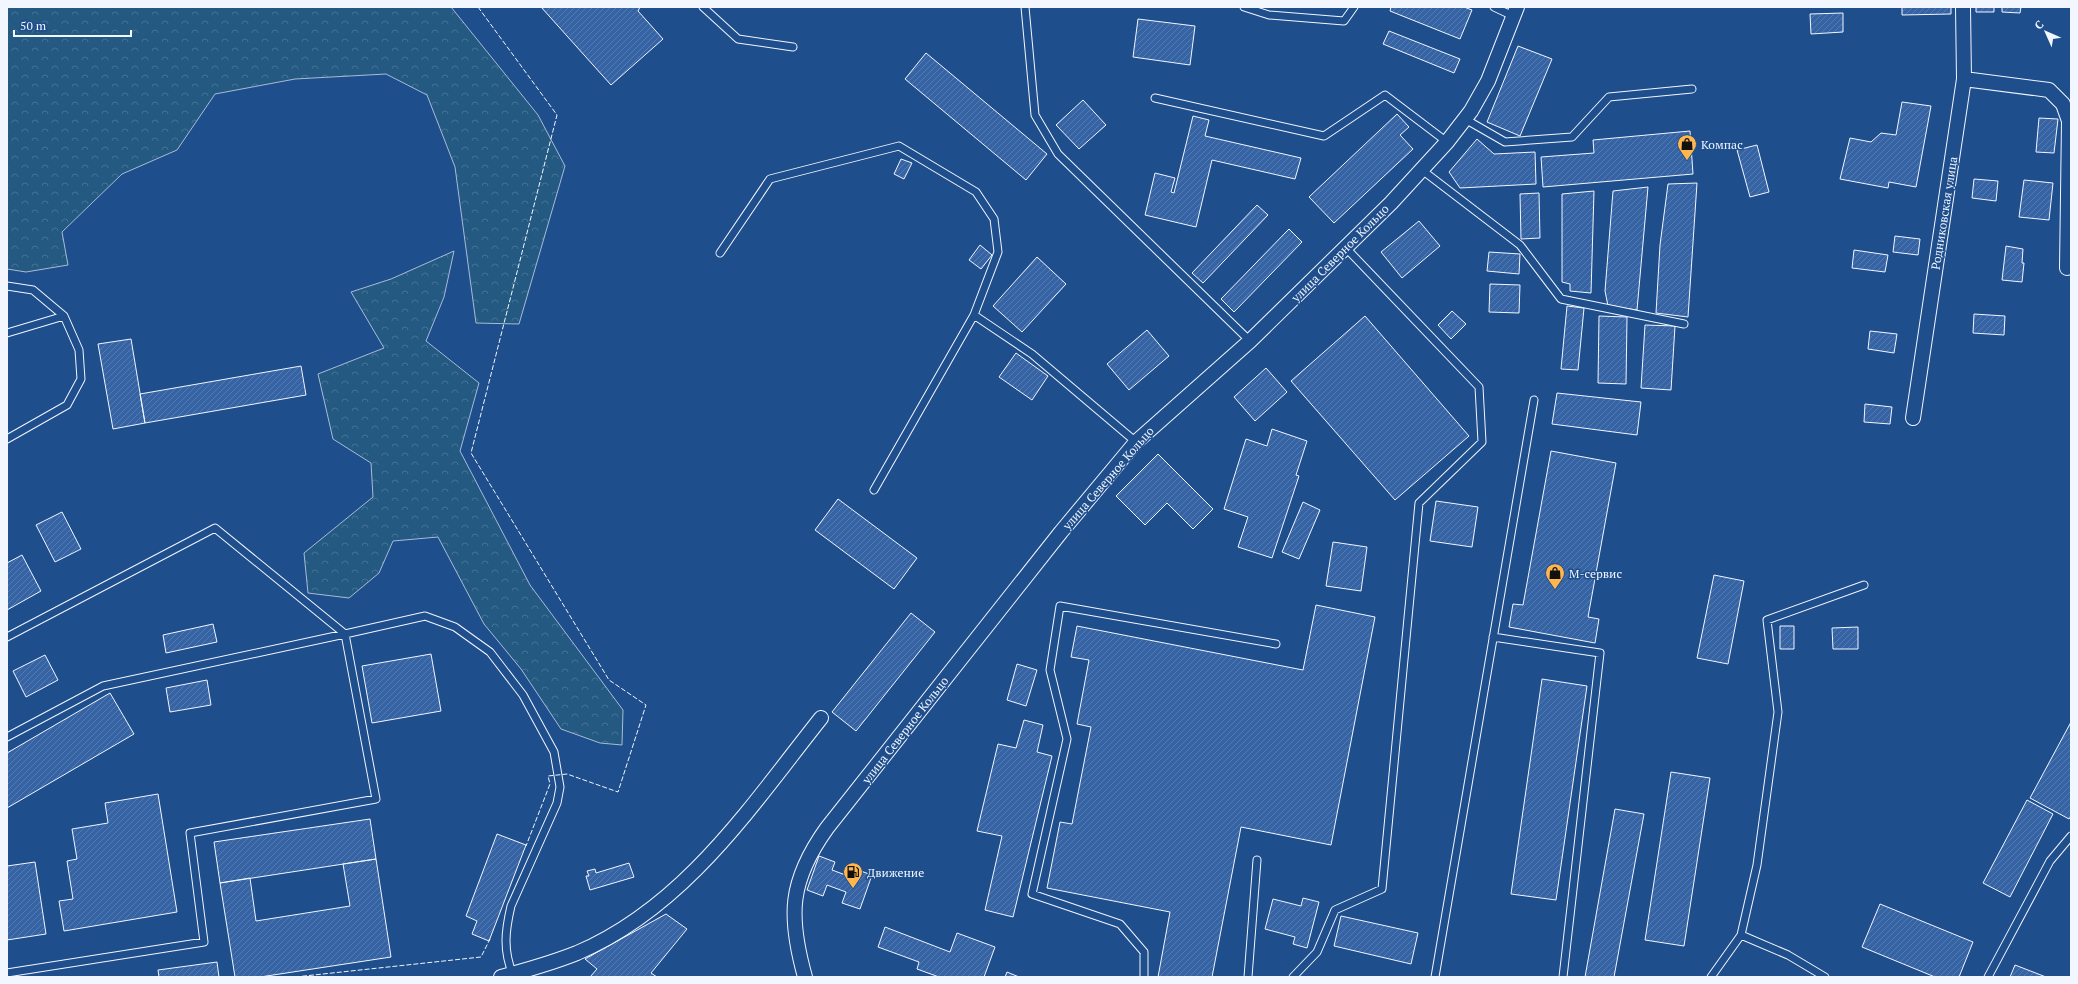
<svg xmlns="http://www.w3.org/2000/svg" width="2078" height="984" font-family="'PT Serif',serif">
<defs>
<pattern id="forest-crowns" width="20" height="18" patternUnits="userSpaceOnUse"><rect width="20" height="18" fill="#245a82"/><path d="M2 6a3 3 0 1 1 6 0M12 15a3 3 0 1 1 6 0" fill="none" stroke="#447295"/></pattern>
<pattern id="building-hatch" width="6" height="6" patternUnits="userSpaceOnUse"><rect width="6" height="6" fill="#3563a3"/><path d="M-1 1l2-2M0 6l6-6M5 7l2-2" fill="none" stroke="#537ab1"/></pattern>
</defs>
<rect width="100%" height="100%" fill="#1f4e8c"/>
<!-- forest -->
<path fill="url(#forest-crowns)" stroke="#a8bbd7" d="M 7,7 L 451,7 L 538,115 L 565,166 L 519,324 L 476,323 L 455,167 L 427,95 L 386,74 L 295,79 L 215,94 L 177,150 L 122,174 L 62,232 L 68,265 L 26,272 L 7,269 Z
M 454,251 L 444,297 L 426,341 L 479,383 L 460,451 L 530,585 L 623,710 L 622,745 L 600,743 L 561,729 L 521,669 L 484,624 L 438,537 L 393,541 L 379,573 L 349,598 L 308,593 L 304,553 L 373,497 L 371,463 L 333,439 L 318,374 L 384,348 L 351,292 L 391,279 Z"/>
<!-- building -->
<path fill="url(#building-hatch)" stroke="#f2f6ff" d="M 541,7 L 640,7 L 638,11 L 663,39 L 611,85 Z
M 1391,7 L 1464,7 L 1472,10 L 1460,39 L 1390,11 Z
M 1902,7 L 1951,7 L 1951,14 L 1902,15 Z
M 1976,7 L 1994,7 L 1994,12 L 1976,12 Z
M 2002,7 L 2021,7 L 2020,13 L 2002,12 Z
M 1843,13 L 1843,32 L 1811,34 L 1810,14 Z
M 1138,19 L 1195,26 L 1190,65 L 1133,57 Z
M 1389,31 L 1460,59 L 1454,73 L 1383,44 Z
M 1518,46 L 1552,59 L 1520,136 L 1487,122 Z
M 926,53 L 1047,154 L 1026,180 L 905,79 Z
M 1083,100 L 1106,125 L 1079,149 L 1056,125 Z
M 1902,102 L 1931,106 L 1916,187 L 1889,182 L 1888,188 L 1840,179 L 1850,138 L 1871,142 L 1881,133 L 1896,135 Z
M 1397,114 L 1409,127 L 1400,135 L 1413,149 L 1334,223 L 1309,197 Z
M 1193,116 L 1209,120 L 1205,136 L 1301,158 L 1295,179 L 1212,160 L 1196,227 L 1145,215 L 1155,173 L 1175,178 L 1171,192 L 1174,193 Z
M 2039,118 L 2058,119 L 2054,153 L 2036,152 Z
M 1690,131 L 1693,174 L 1543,187 L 1541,157 L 1594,153 L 1593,140 Z
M 1477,139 L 1494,154 L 1535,152 L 1536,184 L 1460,188 L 1449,172 Z
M 1757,145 L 1769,192 L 1750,197 L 1737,150 Z
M 901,159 L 912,163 L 904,179 L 894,174 Z
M 1974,179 L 1998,181 L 1996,201 L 1972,198 Z
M 2024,180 L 2053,183 L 2049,220 L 2019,217 Z
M 1697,183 L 1688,317 L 1656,313 L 1660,245 L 1668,184 Z
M 1648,187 L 1637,310 L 1608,306 L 1605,291 L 1613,191 Z
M 1594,191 L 1591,293 L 1570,291 L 1570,284 L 1562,282 L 1562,194 Z
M 1539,193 L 1540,238 L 1521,239 L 1520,194 Z
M 1257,205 L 1268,215 L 1203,283 L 1192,273 Z
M 1419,221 L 1440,246 L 1402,278 L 1381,252 Z
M 1289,229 L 1302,242 L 1234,312 L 1221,299 Z
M 1895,236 L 1920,239 L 1918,255 L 1893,252 Z
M 980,245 L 992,255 L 981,269 L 969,260 Z
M 2006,246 L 2023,249 L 2022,263 L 2024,263 L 2022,282 L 2002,280 Z
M 1854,250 L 1888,255 L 1885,272 L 1852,268 Z
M 1489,252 L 1520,254 L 1519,274 L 1487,271 Z
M 1037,257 L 1066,284 L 1022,332 L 993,306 Z
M 1490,284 L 1520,285 L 1519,313 L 1489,312 Z
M 1567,306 L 1584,308 L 1578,370 L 1561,369 Z
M 1452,311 L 1466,324 L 1451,339 L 1438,325 Z
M 1974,314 L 2005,316 L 2004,335 L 1973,333 Z
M 1365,316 L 1469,436 L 1395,500 L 1291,381 Z
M 1599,316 L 1627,317 L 1626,384 L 1598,383 Z
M 1645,325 L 1675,326 L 1671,390 L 1641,388 Z
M 1147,330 L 1169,356 L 1129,390 L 1107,364 Z
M 1870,331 L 1897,334 L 1894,353 L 1868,349 Z
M 131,339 L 145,423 L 113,429 L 98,344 Z
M 1016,353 L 1048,376 L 1032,400 L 999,377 Z
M 301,366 L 306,395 L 145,423 L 140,394 Z
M 1266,368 L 1287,392 L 1255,421 L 1234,397 Z
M 1557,393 L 1641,402 L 1637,435 L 1552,424 Z
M 1865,404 L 1892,407 L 1890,424 L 1864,422 Z
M 1272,429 L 1307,441 L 1296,475 L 1299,476 L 1272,558 L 1238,547 L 1248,517 L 1224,509 L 1246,439 L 1267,446 Z
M 1551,451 L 1616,463 L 1588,617 L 1599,619 L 1595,643 L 1509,627 L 1513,604 L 1523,605 Z
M 1158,454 L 1213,509 L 1193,529 L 1167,503 L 1145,525 L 1116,496 Z
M 838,499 L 917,558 L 894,589 L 815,530 Z
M 1436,501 L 1478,507 L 1472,547 L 1430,541 Z
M 1303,502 L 1320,510 L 1299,559 L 1282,552 Z
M 62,512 L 81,549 L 55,562 L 36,525 Z
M 1333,542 L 1367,547 L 1361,591 L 1326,586 Z
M 22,555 L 41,591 L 7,610 L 7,563 Z
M 1714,575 L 1744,581 L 1728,664 L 1697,658 Z
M 1316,605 L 1375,617 L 1331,845 L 1241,827 L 1212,977 L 1158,977 L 1170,912 L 1047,888 L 1060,822 L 1072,824 L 1091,727 L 1077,724 L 1089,660 L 1071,657 L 1077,626 L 1303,670 Z
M 911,613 L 935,632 L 856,731 L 832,712 Z
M 213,624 L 217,642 L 166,653 L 163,635 Z
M 1780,626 L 1794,626 L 1794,649 L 1780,649 Z
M 1858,627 L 1858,649 L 1833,649 L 1832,628 Z
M 431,654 L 441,711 L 372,723 L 362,666 Z
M 45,655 L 58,680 L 26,697 L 13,671 Z
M 1017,664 L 1037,670 L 1026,706 L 1007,700 Z
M 1542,679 L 1587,686 L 1556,900 L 1511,894 Z
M 207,680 L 211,705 L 170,712 L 166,688 Z
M 110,693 L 134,734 L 7,808 L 7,753 Z
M 1024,720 L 1043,725 L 1037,752 L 1052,756 L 1013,917 L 985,910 L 1002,836 L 977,831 L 998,744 L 1016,748 Z
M 2071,722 L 2071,816 L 2069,819 L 2030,798 Z
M 1671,772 L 1710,778 L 1684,946 L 1645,940 Z
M 158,794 L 177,912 L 64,931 L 59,901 L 73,899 L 67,861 L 77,859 L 72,829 L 108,823 L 105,803 Z
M 2027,800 L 2053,814 L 2010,897 L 1983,883 Z
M 1615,809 L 1644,814 L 1614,977 L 1585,977 Z
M 370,819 L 376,859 L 220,883 L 214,842 Z
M 497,834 L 526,845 L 489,941 L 472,934 L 477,921 L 466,916 Z
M 819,856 L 835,862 L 832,870 L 851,877 L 855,869 L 872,875 L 860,909 L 842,903 L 846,892 L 827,885 L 823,896 L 807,890 Z
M 376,859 L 391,957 L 260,977 L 235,977 L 220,883 L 250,878 L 256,921 L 350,906 L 343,864 Z
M 35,862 L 46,934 L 7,940 L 7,866 Z
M 629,863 L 634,877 L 590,890 L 586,876 L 589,876 L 587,871 L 595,869 L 596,873 Z
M 1303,898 L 1319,902 L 1307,948 L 1293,944 L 1295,937 L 1265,929 L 1273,899 L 1301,906 Z
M 1880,904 L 1973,942 L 1959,977 L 1935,977 L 1862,947 Z
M 666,914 L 687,929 L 651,973 L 657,977 L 590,977 L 597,969 L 585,959 Z
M 1341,916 L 1418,933 L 1411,964 L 1334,946 Z
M 885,927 L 950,952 L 957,933 L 995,947 L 984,977 L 939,977 L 917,969 L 919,962 L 878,947 Z
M 217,962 L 219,977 L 159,977 L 158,970 Z
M 2015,965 L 2046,977 L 2010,977 Z
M 1007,972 L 1019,977 L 1005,977 Z"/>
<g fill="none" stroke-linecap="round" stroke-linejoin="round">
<defs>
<path id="service" d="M 703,7 L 738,39 L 793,47
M 1025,7 L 1035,115 L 1058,154 L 1250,341
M 1244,7 L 1269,15 L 1344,21 L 1354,7
M 1494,7 L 1513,16
M 1155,98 L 1324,136 L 1385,95 L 1447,142
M 1465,119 L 1505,142 L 1572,137 L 1609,97 L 1692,89
M 1422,170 L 1520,245 L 1561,299 L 1684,324
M 720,253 L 770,179 L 899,146 L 976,192 L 994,219 L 998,252 L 974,315 L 1032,354 L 1136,442
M 7,286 L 33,290 L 64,316 L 79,350 L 81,379 L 67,405 L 7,439
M 7,333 L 64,316
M 874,490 L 974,315
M 7,637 L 215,528 L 345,634 L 425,616 L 455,627 L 490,652 L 523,695 L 554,752 L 560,787 L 557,803 L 511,906 C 505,932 503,950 513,975
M 1493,637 L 1600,653 L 1563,977
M 7,737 L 103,686 L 345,634 L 376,799 L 190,833 L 204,942 L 7,973
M 1741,935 L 1788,955 L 1825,977
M 1144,977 L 1144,952 L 1120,924 L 1032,894 L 1067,739 L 1050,670 L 1060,606 L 1276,644
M 1248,977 L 1257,860
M 1293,977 L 1317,952 L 1335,910 L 1382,889 L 1419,503 L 1482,442 L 1479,387 L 1346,248
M 1435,977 L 1534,400
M 1711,977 L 1741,935 L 1757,865 L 1778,712 L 1767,620 L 1864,585
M 1988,977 L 2050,861 L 2071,836"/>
<path id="minor" d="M 1964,79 L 2049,90 L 2063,104 L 2069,121 L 2067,268
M 1913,418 L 1964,79 L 1963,7
M 501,977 C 527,970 552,963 577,953 C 685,907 751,806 821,718
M 805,977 C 788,916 789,881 827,828 L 1061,532 L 1136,442 L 1250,341 L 1391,203 L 1447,142 L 1471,111 L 1488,81 L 1517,7"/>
</defs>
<!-- service casing -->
<use href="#service" stroke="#f2f6ff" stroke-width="9"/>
<!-- minor casing -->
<use href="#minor" stroke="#f2f6ff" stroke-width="16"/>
<!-- service -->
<use href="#service" stroke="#1f4e8c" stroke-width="7"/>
<!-- minor -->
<use href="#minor" stroke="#1f4e8c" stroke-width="14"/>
<!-- fence -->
<path stroke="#f2f6ff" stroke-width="1" stroke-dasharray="5 2" stroke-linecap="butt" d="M 478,7 L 557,115 L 471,453 L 609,680 L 646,705 L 618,792 L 567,774 L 548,776 L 550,784 L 526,846
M 295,977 L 481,957 L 490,939"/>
</g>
<!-- icons -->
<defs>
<symbol id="shop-pin" viewBox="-11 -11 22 30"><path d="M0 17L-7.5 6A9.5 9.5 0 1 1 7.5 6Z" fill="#ffb74d" stroke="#1f4e8c"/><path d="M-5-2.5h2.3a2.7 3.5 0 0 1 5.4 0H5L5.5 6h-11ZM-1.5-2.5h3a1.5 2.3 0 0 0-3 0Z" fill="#111"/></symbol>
<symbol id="fuel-pin" viewBox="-11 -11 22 30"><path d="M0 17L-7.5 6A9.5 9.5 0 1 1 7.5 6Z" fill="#ffb74d" stroke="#1f4e8c"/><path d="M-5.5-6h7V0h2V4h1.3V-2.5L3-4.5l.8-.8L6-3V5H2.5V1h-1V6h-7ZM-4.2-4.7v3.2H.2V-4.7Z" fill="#111"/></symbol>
</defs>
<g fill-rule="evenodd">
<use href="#shop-pin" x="1676" y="133" width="22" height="30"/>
<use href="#shop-pin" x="1544" y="562" width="22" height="30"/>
<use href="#fuel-pin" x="842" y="861" width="22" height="30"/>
</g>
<g text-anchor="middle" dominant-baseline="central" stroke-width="3" stroke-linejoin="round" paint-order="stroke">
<!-- poi labels -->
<g font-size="12" fill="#f2f6ff" stroke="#1f4e8c" text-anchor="start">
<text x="1701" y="144">Компас</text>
<text x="1569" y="573">М-сервис</text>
<text x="867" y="872">Движение</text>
</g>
<!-- street labels -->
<g font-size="12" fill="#f2f6ff" stroke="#1f4e8c">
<text transform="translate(1944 213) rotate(-81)">Родниковская улица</text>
<text transform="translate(1340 253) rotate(-45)">улица Северное Кольцо</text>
<text transform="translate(1108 478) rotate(-49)">улица Северное Кольцо</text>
<text transform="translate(905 730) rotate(-52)">улица Северное Кольцо</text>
</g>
</g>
<!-- border -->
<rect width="2078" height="984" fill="none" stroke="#f2f6ff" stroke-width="16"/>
<!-- north arrow -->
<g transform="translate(2046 32) rotate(315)" stroke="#1f4e8c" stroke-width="3" paint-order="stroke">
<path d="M0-3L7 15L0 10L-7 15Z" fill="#f2f6ff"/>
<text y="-6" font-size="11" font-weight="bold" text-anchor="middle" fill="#f2f6ff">С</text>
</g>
<!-- scale -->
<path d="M14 30v6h117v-6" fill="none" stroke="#f2f6ff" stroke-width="2"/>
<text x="20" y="30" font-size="12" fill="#f2f6ff" stroke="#1f4e8c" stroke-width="3" paint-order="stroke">50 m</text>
</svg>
